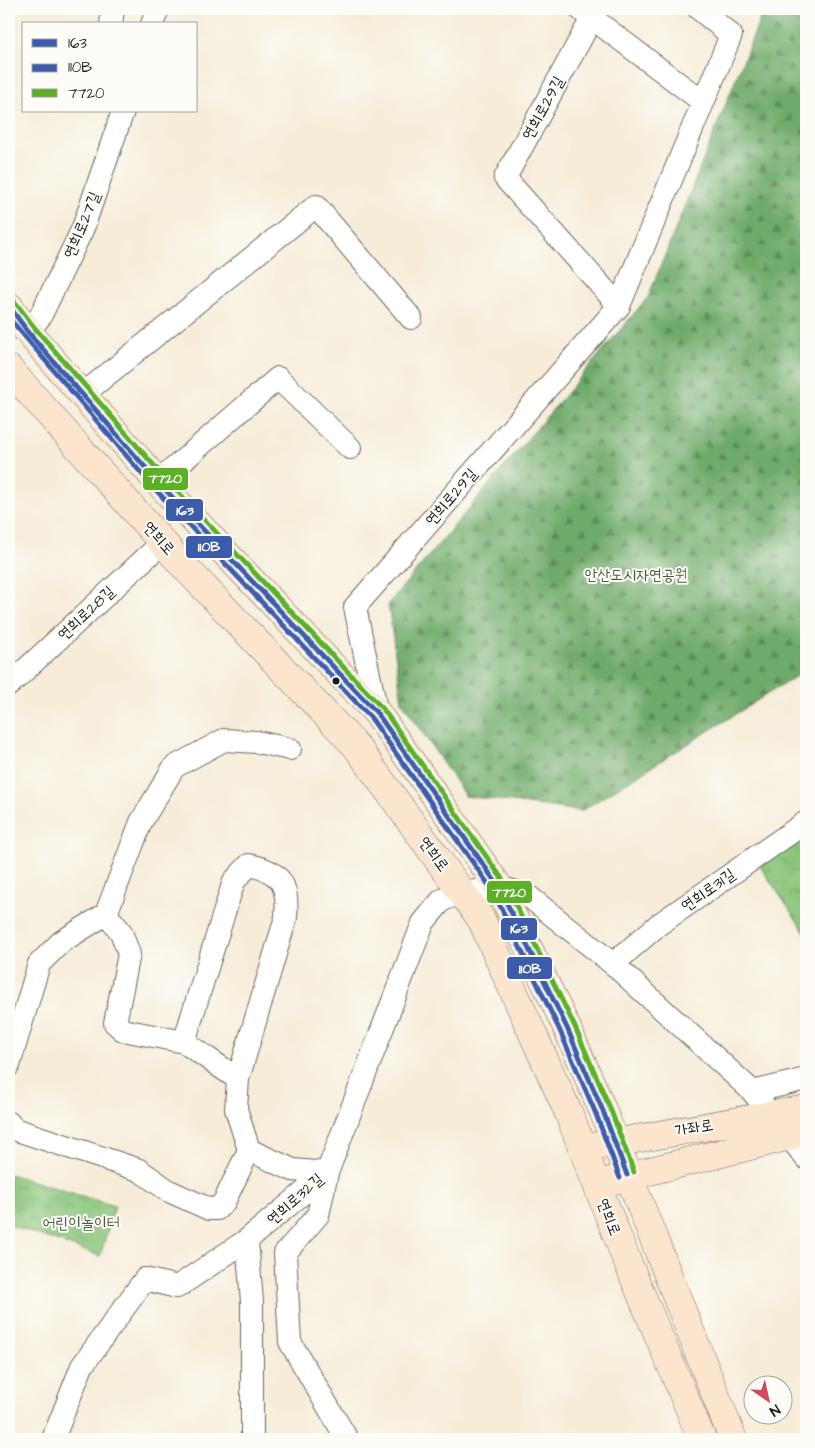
<svg xmlns="http://www.w3.org/2000/svg" width="815" height="1448" font-family="'Architects Daughter','Poor Story',sans-serif">
<defs>
<pattern id="forest-firs" width="22" height="20" patternUnits="userSpaceOnUse" patternTransform="scale(1.25)"><rect width="22" height="20" fill="#6eaa69"/><path d="M5 1l3.5 6h-7zM16 11l3.5 6h-7z" fill="#5a8a56"/></pattern>
<pattern id="park-crowns" width="20" height="18" patternUnits="userSpaceOnUse" patternTransform="scale(1.25)"><rect width="20" height="18" fill="#89c479"/><path d="M2 6a3 3 0 1 1 6 0M12 15a3 3 0 1 1 6 0" fill="none" stroke="#76a868"/></pattern>
</defs>
<rect width="100%" height="100%" fill="#fdfcf7"/>
<filter id="ink" filterUnits="userSpaceOnUse"><feTurbulence type="fractalNoise" baseFrequency=".02" numOctaves="2"/><feDisplacementMap in="SourceGraphic" scale="10" xChannelSelector="R" yChannelSelector="G"/><feConvolveMatrix kernelMatrix="1 2 1 2 8 2 1 2 1" color-interpolation-filters="sRGB"/></filter>
<filter id="wash" filterUnits="userSpaceOnUse"><feTurbulence type="fractalNoise" baseFrequency=".0096" numOctaves="4" result="noise"/><feDisplacementMap in="SourceGraphic" scale="20" xChannelSelector="R" yChannelSelector="G"/><feGaussianBlur stdDeviation="1.12" result="paint"/><feColorMatrix in="noise" values="0 0 0 0 0 0 0 0 0 0 0 0 0 0 0 0 0 1.4 0 .05"/><feComposite in="paint" operator="in"/></filter>
<g filter="url(#wash)">
<rect width="100%" height="100%" fill="#f6ecd8"/>
<!-- forest -->
<path fill="url(#forest-firs)" stroke="#456342" d="M 764,9 L 806,9 L 806,670 L 581,811 L 465,796 L 402,702 L 388,604 L 648,297 Z"/>
<!-- park -->
<path fill="url(#park-crowns)" stroke="#52704a" d="M 806,835 L 806,934 L 760,866 Z
M 9,1174 L 115,1206 L 100,1256 L 9,1225 Z"/>
</g>
<g filter="url(#ink)">
<g fill="none" stroke-linecap="round" stroke-linejoin="round">
<defs>
<path id="street" d="M 580,9 L 703,102
M 592,18 L 505,178 L 619,306
M 111,24 L 113,9
M 152,24 L 158,9
M 28,332 L 40,317 L 83,228 L 123,111
M 82,395 L 316,206 L 411,318
M 158,482 L 278,378 L 350,448
M 9,685 L 163,542
M 377,713 L 355,607 L 619,306 L 731,35 L 699,9
M 106,914 L 121,932 L 129,954 L 115,1023 L 123,1030 L 184,1042
M 613,964 L 658,925 L 806,822
M 9,1065 L 39,964 L 61,942 L 106,914 L 141,822 L 174,767 L 224,740 L 257,742 L 290,749
M 238,1079 L 184,1042 L 234,881 L 249,865 C 281,871 289,885 286,917 L 238,1079 L 236,1109 L 249,1150
M 753,1092 L 806,1079
M 9,1123 L 14,1129 L 139,1170 L 169,1191 L 209,1209 L 217,1209 L 224,1202 L 249,1150 L 293,1170 L 327,1173 L 318,1215 L 285,1253 L 290,1342 L 347,1439
M 788,1135 L 806,1158
M 247,1240 L 252,1302 L 252,1439
M 53,1439 L 82,1366 L 145,1279 L 177,1287 L 247,1240 L 327,1173 L 423,923 L 442,900 L 462,893 L 499,887 L 527,895 L 613,964 L 753,1092 L 771,1115"/>
<path id="secondary" d="M 9,306 L 28,332 L 158,482 L 377,713 L 499,887 L 567,1028 L 603,1111 L 733,1439
M 9,369 L 180,562 L 356,746 L 481,919 L 569,1114 L 625,1256 L 702,1439
M 596,1146 L 806,1109
M 610,1181 L 806,1132"/>
</defs>
<!-- street casing -->
<use href="#street" stroke="#68655e" stroke-width="24"/>
<!-- secondary casing -->
<use href="#secondary" stroke="#68655e" stroke-width="29"/>
<!-- street -->
<use href="#street" stroke="#fff" stroke-width="22"/>
<!-- secondary -->
<use href="#secondary" stroke="#fce5cf" stroke-width="28"/>
<defs>
<path id="bus-1" d="M 9,306 L 28,332 L 158,482 L 377,713 L 499,887 L 567,1028 L 603,1111 L 627,1175"/>
<path id="bus-2" d="M 9,318 L 153,487 L 371,718 L 493,891 L 560,1031 L 596,1114 L 620,1178"/>
<path id="bus-3" d="M 15,302 L 34,327 L 164,477 L 383,709 L 505,883 L 574,1025 L 610,1108 L 634,1172"/>
</defs>
<!-- bus-1 casing -->
<use href="#bus-1" stroke="#fdfcf7" stroke-width="9"/>
<!-- bus-2 casing -->
<use href="#bus-2" stroke="#fdfcf7" stroke-width="9"/>
<!-- bus-3 casing -->
<use href="#bus-3" stroke="#fdfcf7" stroke-width="9"/>
<!-- bus-1 -->
<use href="#bus-1" stroke="#3d5bab" stroke-width="5"/>
<!-- bus-2 -->
<use href="#bus-2" stroke="#3d5bab" stroke-width="5"/>
<!-- bus-3 -->
<use href="#bus-3" stroke="#5bb025" stroke-width="5"/>
</g>
</g>
<!-- markers -->
<circle fill="#1c1c1c" stroke="#fdfcf7" stroke-width="2" cx="336" cy="681" r="4.5"/>
<g text-anchor="middle" dominant-baseline="central" stroke-width="4" stroke-linejoin="round" paint-order="stroke">
<!-- street labels -->
<g font-size="16" fill="#1c1c1c" stroke="#fdfcf7">
<text transform="translate(543 108) rotate(-61)">연희로29길</text>
<text transform="translate(82 225) rotate(-67)">연희로27길</text>
<text transform="translate(451 497) rotate(-49)">연희로29길</text>
<text transform="translate(159 538) rotate(49)">연희로</text>
<text transform="translate(86 613) rotate(-43)">연희로28길</text>
<text transform="translate(434 854) rotate(54)">연희로</text>
<text transform="translate(708 890) rotate(-35)">연희로31길</text>
<text transform="translate(694 1128) rotate(-10)">가좌로</text>
<text transform="translate(295 1199) rotate(-41)">연희로32길</text>
<text transform="translate(609 1217) rotate(69)">연희로</text>
</g>
<!-- park labels -->
<g font-size="16" fill="#485f41" stroke="#fdfcf7">
<text x="636" y="575">안산도시자연공원</text>
<text x="81" y="1223">어린이놀이터</text>
</g>
</g>
<g stroke="#fdfcf7" stroke-width="2">
<rect x="142" y="467" width="47" height="24" rx="5" fill="#5bb025"/>
<rect x="165" y="498" width="39" height="24" rx="5" fill="#3d5bab"/>
<rect x="185" y="535" width="48" height="24" rx="5" fill="#3d5bab"/>
<rect x="486" y="880" width="47" height="24" rx="5" fill="#5bb025"/>
<rect x="500" y="917" width="38" height="24" rx="5" fill="#3d5bab"/>
<rect x="506" y="956" width="47" height="24" rx="5" fill="#3d5bab"/>
</g>
<g font-size="14" text-anchor="middle" font-weight="bold" fill="#fff">
<text x="165" y="483">7720</text>
<text x="185" y="515">163</text>
<text x="209" y="551">110B</text>
<text x="509" y="897">7720</text>
<text x="519" y="933">163</text>
<text x="530" y="973">110B</text>
</g>
<!-- margin -->
<rect width="815" height="1448" fill="none" stroke="#fdfcf7" stroke-width="30"/>
<!-- legend -->
<rect x="22" y="22" width="175" height="90" fill="#fdfcf7" stroke="#a3a29f"/>
<rect x="32" y="39" width="25" height="8" fill="#3d5bab" stroke="#a3a29f"/>
<text x="68" y="48" font-size="15" fill="#1c1c1c">163</text>
<rect x="32" y="64" width="25" height="8" fill="#3d5bab" stroke="#a3a29f"/>
<text x="68" y="72" font-size="15" fill="#1c1c1c">110B</text>
<rect x="32" y="89" width="25" height="8" fill="#5bb025" stroke="#a3a29f"/>
<text x="68" y="98" font-size="15" fill="#1c1c1c">7720</text>
<!-- north arrow -->
<g transform="translate(768 1400) rotate(146)"><circle r="24" fill="#fdfcf7" stroke="#a3a29f"/>
<path d="M0-4L9 19L0 12L-9 19Z" fill="#d1495b"/>
<text y="-8" font-size="14" font-weight="bold" text-anchor="middle" fill="#1c1c1c">N</text>
</g>
</svg>
